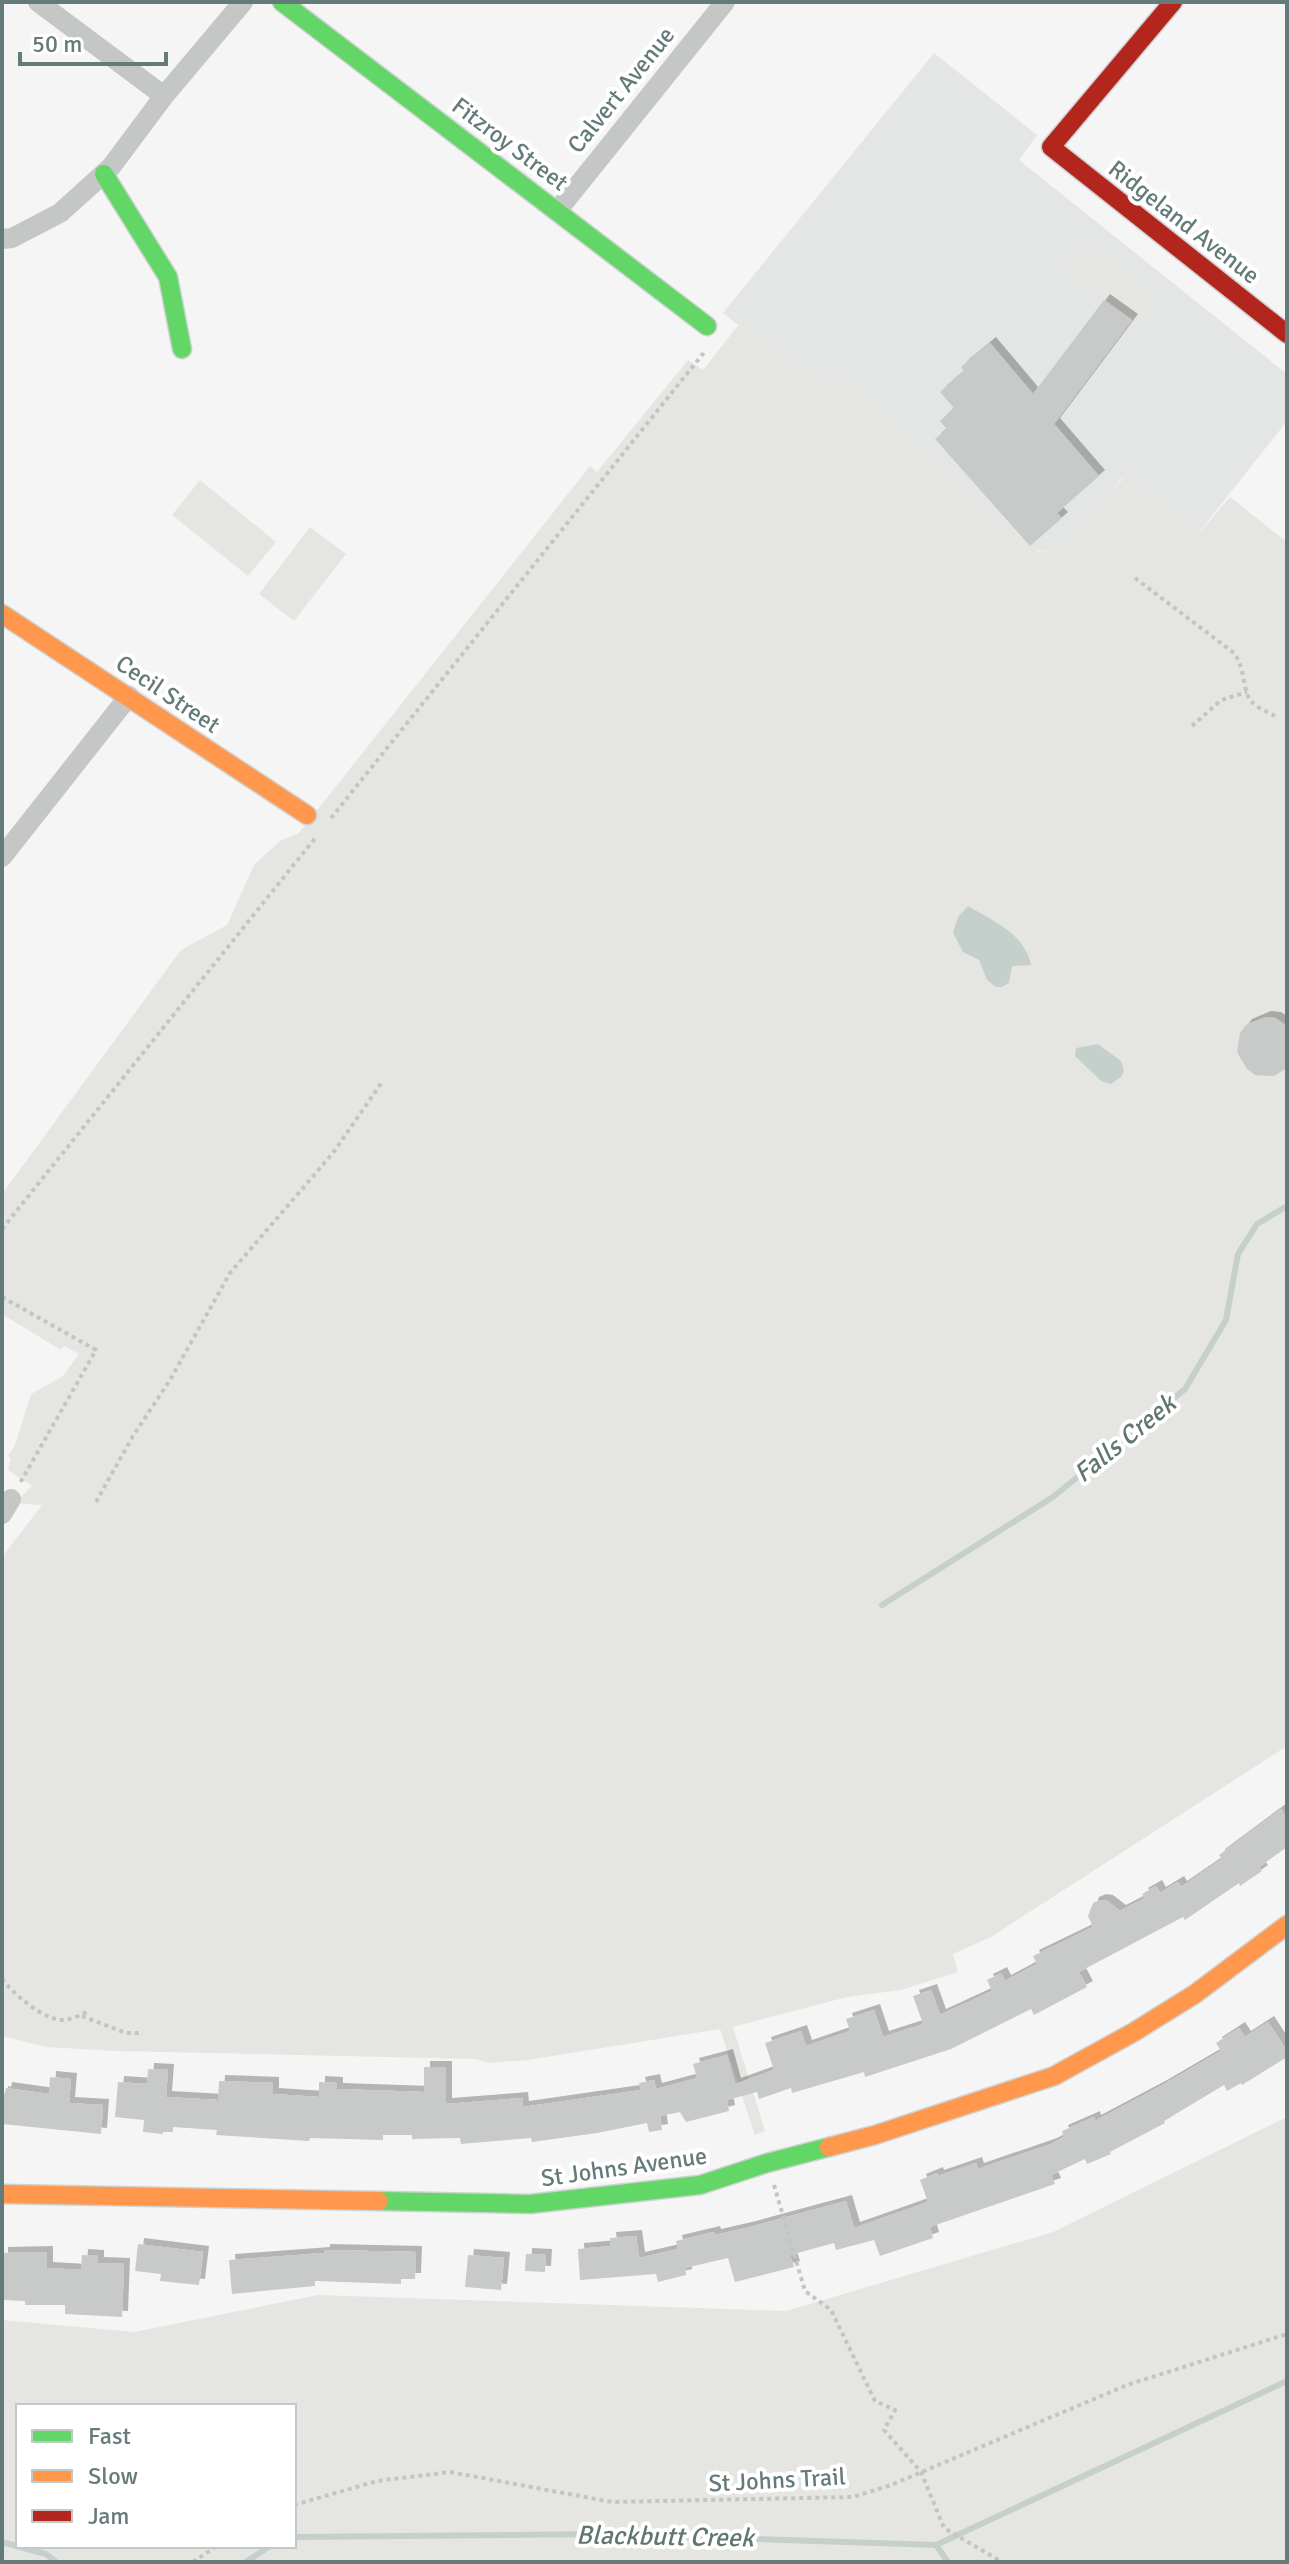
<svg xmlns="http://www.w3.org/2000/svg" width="1289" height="2564" font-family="Signika,sans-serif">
<defs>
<filter id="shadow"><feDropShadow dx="6" dy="-6" stdDeviation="0" flood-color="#0004"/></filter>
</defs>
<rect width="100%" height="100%" fill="#f5f5f5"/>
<!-- built -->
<path fill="#e4e5e5" d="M 934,53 L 1037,135 L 1019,160 L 1287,374 L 1287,421 L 1196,536 L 1122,478 L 1068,549 L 1024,552 L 723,313 Z"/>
<!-- green -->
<path fill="#e5e6e1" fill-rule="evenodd" d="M 1087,243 L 1155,299 L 1135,324 L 1066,268 Z
M 740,323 L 810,378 L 838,376 L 990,514 L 1038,552 L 1064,548 L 1125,476 L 1198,534 L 1230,497 L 1287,542 L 1287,1746 L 991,1937 L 953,1954 L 958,1972 L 901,1990 L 847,1997 L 733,2027 L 765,2131 L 755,2135 L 720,2029 L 528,2060 L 488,2063 L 477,2059 L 116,2051 L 46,2047 L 2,2036 L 2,1557 L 42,1505 L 15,1503 L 32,1486 L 8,1470 L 11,1458 L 8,1456 L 15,1445 L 31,1394 L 63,1376 L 79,1354 L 64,1346 L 61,1350 L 2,1314 L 2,1194 L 181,950 L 227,925 L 254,865 L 280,841 L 299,833 L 590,466 L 597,472 L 688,360 L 703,370 Z
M 200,480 L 276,542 L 248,576 L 172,515 Z
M 310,527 L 346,554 L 294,621 L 259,594 Z
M 1287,2117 L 1287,2562 L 2,2562 L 2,2320 L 134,2332 L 318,2295 L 786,2311 L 1053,2232 ZM 18,2406 L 294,2406 L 294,2546 L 18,2546 Z"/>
<!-- water -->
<path fill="#c5d0cd" d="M 968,906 C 993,921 1025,934 1031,965 L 1012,966 L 1009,983 L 1002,987 L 996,987 L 987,980 L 979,960 L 963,952 L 953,933 L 958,917 Z
M 1098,1044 L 1121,1061 L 1124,1070 L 1122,1076 L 1111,1084 L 1101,1081 L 1075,1056 L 1076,1048 Z"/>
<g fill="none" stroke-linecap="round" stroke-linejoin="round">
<!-- stream -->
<path stroke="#c5d0cd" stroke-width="6" d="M 882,1605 L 1053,1497 L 1185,1389 L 1226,1320 L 1238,1254 L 1257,1224 L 1287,1206
M 294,2537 L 603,2534 L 936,2545 L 1287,2381
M 2,2542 L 46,2554 L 56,2562
M 936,2545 L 948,2562
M 246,2562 L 270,2546"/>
</g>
<!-- building -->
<path fill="#c7cac9" filter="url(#shadow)" d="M 1104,300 L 1132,320 L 1054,424 L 1099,476 L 1057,513 L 1062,518 L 1030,546 L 935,439 L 947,429 L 940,421 L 954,408 L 940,392 L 964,371 L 961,367 L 990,343 L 1033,394 Z
M 1265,1017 L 1275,1018 L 1287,1026 L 1287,1068 L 1274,1076 L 1255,1075 L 1247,1069 L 1237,1052 L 1240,1033 L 1246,1025 Z
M 1281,1809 L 1287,1819 L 1287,1847 L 1259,1867 L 1262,1871 L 1240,1886 L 1239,1883 L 1185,1920 L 1183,1917 L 1079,1972 L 1087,1987 L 1034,2015 L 1031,2009 L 951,2049 L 865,2077 L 864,2072 L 792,2093 L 791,2088 L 759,2099 L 757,2092 L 727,2100 L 729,2111 L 686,2122 L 680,2112 L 660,2116 L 662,2130 L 649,2132 L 647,2123 L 597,2133 L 532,2142 L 531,2138 L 461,2144 L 460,2138 L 412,2139 L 412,2135 L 383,2135 L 383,2140 L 310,2138 L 309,2141 L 216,2135 L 217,2130 L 173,2127 L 173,2132 L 163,2132 L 163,2134 L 143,2132 L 144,2120 L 115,2117 L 118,2082 L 147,2084 L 148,2069 L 168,2070 L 166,2097 L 218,2100 L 219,2081 L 273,2083 L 273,2094 L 319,2097 L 319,2082 L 337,2083 L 337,2089 L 424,2092 L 424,2067 L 446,2067 L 446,2104 L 522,2098 L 523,2107 L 641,2090 L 639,2083 L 654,2080 L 656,2089 L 697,2078 L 693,2064 L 727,2055 L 735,2084 L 774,2070 L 765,2043 L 801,2031 L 806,2046 L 850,2031 L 846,2019 L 874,2010 L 883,2037 L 923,2024 L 913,1996 L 931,1990 L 940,2015 L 992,1991 L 987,1980 L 1001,1973 L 1005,1981 L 1037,1964 L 1033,1956 L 1093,1927 L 1088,1916 L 1093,1903 L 1100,1900 L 1107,1901 L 1120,1911 L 1145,1898 L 1142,1894 L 1156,1886 L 1160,1893 L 1178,1882 L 1181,1887 L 1222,1859 L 1219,1855 Z
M 1268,2022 L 1287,2051 L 1287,2057 L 1242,2085 L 1241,2083 L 1227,2091 L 1224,2085 L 1164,2121 L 1165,2123 L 1110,2152 L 1111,2154 L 1087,2164 L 1085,2159 L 1051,2175 L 1055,2184 L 930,2227 L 933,2238 L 880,2256 L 874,2240 L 836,2250 L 834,2243 L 790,2255 L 794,2267 L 735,2282 L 728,2258 L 685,2268 L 686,2275 L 658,2282 L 656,2274 L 580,2280 L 578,2249 L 611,2246 L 610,2238 L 636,2236 L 639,2258 L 678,2249 L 676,2241 L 714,2232 L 715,2235 L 746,2228 L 846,2201 L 854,2228 L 928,2202 L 920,2180 L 937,2173 L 938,2176 L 976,2163 L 978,2169 L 1051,2144 L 1064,2137 L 1062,2131 L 1094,2117 L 1095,2121 L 1161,2086 L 1221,2051 L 1216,2043 L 1239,2028 L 1245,2037 Z
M 50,2077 L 71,2079 L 69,2103 L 103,2105 L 101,2134 L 2,2124 L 2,2092 L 5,2093 L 6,2088 L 49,2094 Z
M 138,2244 L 203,2252 L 199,2285 L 160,2281 L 161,2274 L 135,2271 Z
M 324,2250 L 416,2252 L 415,2279 L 401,2279 L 401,2284 L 315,2281 L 315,2286 L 232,2294 L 229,2260 L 324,2253 Z
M 47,2252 L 47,2268 L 81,2270 L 82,2255 L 98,2256 L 98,2263 L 124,2264 L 122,2317 L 65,2314 L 65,2305 L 25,2305 L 25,2301 L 2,2300 L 2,2253 Z
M 526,2254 L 546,2255 L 545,2272 L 525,2271 Z
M 468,2255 L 504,2258 L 501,2290 L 465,2287 Z"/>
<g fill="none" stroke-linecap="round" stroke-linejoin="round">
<defs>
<path id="fast" d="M 282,2 L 707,326
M 104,174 L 168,277 L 182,349
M 379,2201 L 530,2204 L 700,2185 L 767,2163 L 829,2147"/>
<path id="slow" d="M 2,614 L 307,815
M 829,2147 L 875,2135 L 1054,2076 L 1134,2032 L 1195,1994 L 1287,1925
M 2,2194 L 379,2201"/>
<path id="jam" d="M 1173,2 L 1051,147 L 1287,334"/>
</defs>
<!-- fast casing -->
<use href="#fast" stroke="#ced1d0" stroke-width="21"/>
<!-- slow casing -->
<use href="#slow" stroke="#ced1d0" stroke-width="21"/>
<!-- jam casing -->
<use href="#jam" stroke="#ced1d0" stroke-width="21"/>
<!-- path -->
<path stroke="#c2c5c4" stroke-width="4" stroke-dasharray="4 4" stroke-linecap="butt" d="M 1135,578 L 1234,653 C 1246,669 1242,692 1252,702 C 1257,708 1268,712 1275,716
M 1192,726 L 1221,700 L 1247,692
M 331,818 L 706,350
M 2,1229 L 316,837
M 2,1297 L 96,1350 L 20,1483
M 96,1502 L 133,1436 L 170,1380 L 230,1273 L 333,1153 L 382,1082
M 2,1979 C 12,1993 44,2020 62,2020 C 71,2020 80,2015 87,2012
M 82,2016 L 126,2033 L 143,2033
M 774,2185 L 805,2291 L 831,2310 L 875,2401 L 895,2410 L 884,2430 L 921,2472 L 944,2528 L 1002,2562
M 294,2505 L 377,2481 L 450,2472 L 612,2502 L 853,2497 L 891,2485 L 1127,2385 L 1287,2334
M 193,2562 L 217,2546"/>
<!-- street -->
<path stroke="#c5c6c6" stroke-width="20" d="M 38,2 L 164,96
M 558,210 L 725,2
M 2,239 L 12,238 L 60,213 L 111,167 L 164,96 L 243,2
M 2,857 L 129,696
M 2,1514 L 11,1499"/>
<!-- fast -->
<use href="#fast" stroke="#63d668" stroke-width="18"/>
<!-- slow -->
<use href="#slow" stroke="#ff974d" stroke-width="18"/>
<!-- jam -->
<use href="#jam" stroke="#b3261e" stroke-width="18"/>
</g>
<g text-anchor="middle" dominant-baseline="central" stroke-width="8" stroke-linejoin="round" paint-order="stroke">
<!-- street labels -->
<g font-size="24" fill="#657b79" stroke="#fff">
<text transform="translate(621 90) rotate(-51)">Calvert Avenue</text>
<text transform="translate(510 144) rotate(37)">Fitzroy Street</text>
<text transform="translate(1184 222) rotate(38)">Ridgeland Avenue</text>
<text transform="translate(168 694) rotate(34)">Cecil Street</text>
<text transform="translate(624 2167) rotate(-8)">St Johns Avenue</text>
<text transform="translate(777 2480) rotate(-3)">St Johns Trail</text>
</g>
<!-- water labels -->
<g font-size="26" font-style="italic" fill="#607670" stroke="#fff">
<text transform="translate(1125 1439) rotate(-39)">Falls Creek</text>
<text transform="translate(665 2537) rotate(1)">Blackbutt Creek</text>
</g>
</g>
<!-- border -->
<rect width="1289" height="2564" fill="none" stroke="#657b79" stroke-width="8"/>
<!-- legend -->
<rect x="16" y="2404" width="280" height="144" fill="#ffffff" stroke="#c1cac9" stroke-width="2"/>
<rect x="32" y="2430" width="40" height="12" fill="#63d668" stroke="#c1cac9" stroke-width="2"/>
<text x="88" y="2444" font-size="24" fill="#657b79">Fast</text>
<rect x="32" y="2470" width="40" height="12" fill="#ff974d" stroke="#c1cac9" stroke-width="2"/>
<text x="88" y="2484" font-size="24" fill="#657b79">Slow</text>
<rect x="32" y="2510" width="40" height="12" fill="#b3261e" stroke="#c1cac9" stroke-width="2"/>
<text x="88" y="2524" font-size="24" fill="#657b79">Jam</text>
<!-- scale -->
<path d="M20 52v12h146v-12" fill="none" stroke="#657b79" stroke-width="4"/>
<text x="32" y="52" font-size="24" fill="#657b79" stroke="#ffffff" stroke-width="6" paint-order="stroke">50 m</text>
</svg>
